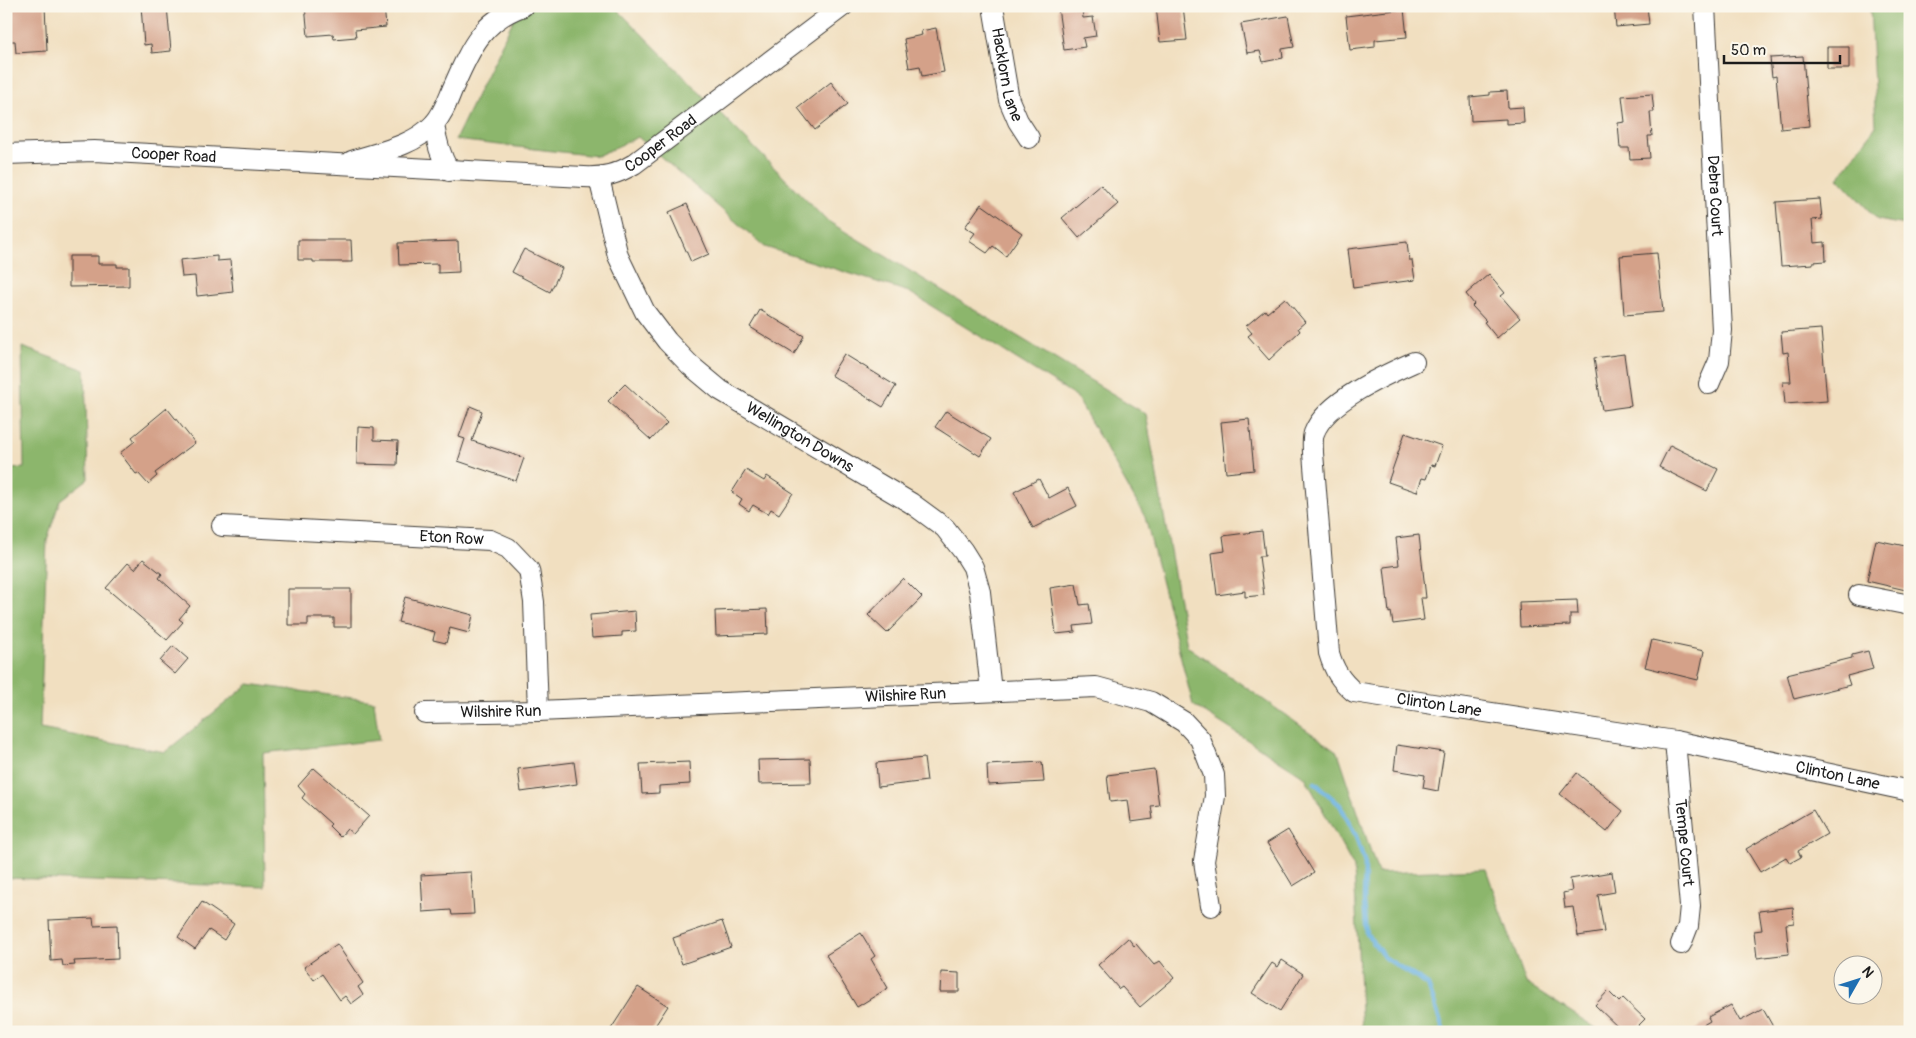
<svg xmlns="http://www.w3.org/2000/svg" width="1916" height="1038" font-family="Pangolin,sans-serif">
<rect width="100%" height="100%" fill="#fbf7ec"/>
<filter id="ink" filterUnits="userSpaceOnUse"><feTurbulence type="fractalNoise" baseFrequency=".02" numOctaves="2"/><feDisplacementMap in="SourceGraphic" scale="10" xChannelSelector="R" yChannelSelector="G"/><feConvolveMatrix kernelMatrix="1 2 1 2 8 2 1 2 1" color-interpolation-filters="sRGB"/></filter>
<filter id="wash" filterUnits="userSpaceOnUse"><feTurbulence type="fractalNoise" baseFrequency=".0096" numOctaves="4" result="noise"/><feDisplacementMap in="SourceGraphic" scale="20" xChannelSelector="R" yChannelSelector="G"/><feGaussianBlur stdDeviation="1.12" result="paint"/><feColorMatrix in="noise" values="0 0 0 0 0 0 0 0 0 0 0 0 0 0 0 0 0 1.4 0 .05"/><feComposite in="paint" operator="in"/></filter>
<g filter="url(#wash)">
<rect width="100%" height="100%" fill="#f1dfc0"/>
<!-- forest -->
<path fill="#8cb66c" stroke="#546944" d="M 520,6 L 614,6 L 826,220 L 1146,414 L 1187,646 L 1338,752 L 1378,873 L 1486,869 L 1526,983 L 1602,1032 L 1362,1032 L 1354,868 L 1305,777 L 1193,705 L 1145,517 L 1076,396 L 909,292 L 765,247 L 638,137 L 597,156 L 455,140 Z
M 1870,6 L 1910,6 L 1910,226 L 1878,220 L 1838,178 L 1876,126 Z
M 22,347 L 85,370 L 88,479 L 60,500 L 47,540 L 40,729 L 165,752 L 249,684 L 374,701 L 379,740 L 263,753 L 265,887 L 6,878 L 6,469 L 24,468 Z"/>
<g fill="none" stroke-linecap="round" stroke-linejoin="round">
<!-- stream -->
<path stroke="#6ab2e1" stroke-width="4.5" d="M 1315,783 L 1340,805 L 1356,836 L 1365,864 L 1364,902 L 1367,934 L 1384,957 L 1428,985 L 1444,1032"/>
</g>
<g id="blocks">
<!-- building -->
<path fill="#d4a189" d="M 11,6 L 45,6 L 47,51 L 16,53 L 15,41 L 7,41 L 6,15 L 11,15 Z
M 141,6 L 167,6 L 171,51 L 152,53 L 151,44 L 144,45 Z
M 305,6 L 384,6 L 386,27 L 355,30 L 356,37 L 334,39 L 333,34 L 308,36 Z
M 1070,6 L 1082,6 L 1083,18 L 1093,17 L 1096,36 L 1083,38 L 1085,47 L 1064,50 L 1058,8 Z
M 1156,6 L 1183,6 L 1187,40 L 1160,42 Z
M 1614,6 L 1647,6 L 1649,24 L 1616,27 Z
M 1404,9 L 1407,37 L 1375,40 L 1375,47 L 1350,50 L 1346,16 Z
M 1288,16 L 1294,47 L 1282,49 L 1283,58 L 1263,62 L 1260,51 L 1247,53 L 1241,24 Z
M 936,28 L 944,72 L 922,76 L 920,66 L 909,68 L 904,39 L 922,35 L 921,31 Z
M 1827,47 L 1849,47 L 1849,69 L 1827,69 Z
M 1803,56 L 1809,126 L 1781,129 L 1776,76 L 1772,77 L 1770,58 Z
M 831,82 L 848,104 L 815,130 L 798,108 Z
M 1507,91 L 1508,108 L 1523,107 L 1524,123 L 1506,124 L 1506,119 L 1471,121 L 1470,97 L 1490,95 L 1490,92 Z
M 1652,94 L 1654,112 L 1650,112 L 1652,136 L 1648,136 L 1650,158 L 1630,159 L 1629,148 L 1620,148 L 1618,123 L 1625,122 L 1622,96 Z
M 1101,185 L 1118,204 L 1079,238 L 1062,218 Z
M 1820,199 L 1822,219 L 1812,220 L 1814,243 L 1825,242 L 1826,261 L 1813,262 L 1813,264 L 1781,266 L 1776,202 Z
M 687,204 L 709,254 L 691,262 L 669,212 Z
M 981,204 L 1022,233 L 1006,256 L 993,246 L 987,253 L 969,241 L 975,233 L 965,227 Z
M 298,240 L 351,240 L 352,262 L 313,262 L 313,260 L 298,260 Z
M 458,241 L 459,272 L 438,273 L 438,264 L 399,265 L 398,243 Z
M 1407,242 L 1409,260 L 1412,260 L 1415,280 L 1353,288 L 1348,249 Z
M 524,249 L 562,268 L 550,292 L 512,272 Z
M 1657,253 L 1663,312 L 1624,315 L 1620,256 Z
M 69,256 L 98,256 L 98,264 L 117,264 L 117,267 L 129,267 L 129,286 L 69,287 Z
M 217,256 L 217,261 L 230,260 L 233,292 L 197,296 L 195,276 L 182,277 L 180,260 Z
M 1489,274 L 1505,293 L 1501,296 L 1520,318 L 1497,338 L 1484,322 L 1486,321 L 1472,306 L 1474,304 L 1466,294 Z
M 1285,298 L 1305,322 L 1298,328 L 1300,331 L 1269,360 L 1248,336 L 1252,333 L 1246,326 L 1265,310 L 1267,313 Z
M 760,310 L 804,336 L 794,354 L 750,327 Z
M 1821,329 L 1827,401 L 1785,404 L 1783,382 L 1791,382 L 1788,352 L 1783,353 L 1781,332 Z
M 844,354 L 896,386 L 883,407 L 831,375 Z
M 1624,354 L 1631,406 L 1602,410 L 1594,358 Z
M 625,384 L 667,423 L 651,440 L 608,401 Z
M 470,406 L 482,411 L 472,441 L 524,458 L 516,481 L 458,461 L 465,439 L 459,437 Z
M 167,408 L 195,443 L 155,473 L 157,476 L 148,484 L 138,473 L 136,474 L 120,453 L 135,441 L 132,437 Z
M 946,411 L 991,439 L 980,456 L 935,427 Z
M 1249,419 L 1254,470 L 1226,473 L 1221,422 Z
M 358,427 L 374,428 L 374,440 L 398,441 L 397,465 L 357,464 Z
M 1405,433 L 1442,446 L 1435,466 L 1431,465 L 1426,479 L 1422,478 L 1417,492 L 1388,482 Z
M 1670,445 L 1718,469 L 1707,491 L 1659,467 Z
M 746,470 L 764,481 L 767,476 L 793,493 L 779,514 L 771,509 L 768,514 L 753,505 L 749,511 L 739,504 L 742,499 L 732,492 Z
M 1039,479 L 1049,498 L 1068,488 L 1077,506 L 1033,528 L 1014,492 Z
M 1262,531 L 1265,556 L 1259,556 L 1264,595 L 1245,597 L 1245,591 L 1217,595 L 1212,553 L 1225,551 L 1223,536 Z
M 1419,535 L 1426,598 L 1421,598 L 1424,620 L 1393,624 L 1391,612 L 1389,613 L 1384,567 L 1399,565 L 1396,538 Z
M 1876,540 L 1910,547 L 1910,591 L 1867,581 Z
M 143,559 L 162,574 L 159,578 L 190,606 L 179,619 L 183,622 L 167,640 L 106,588 L 128,563 L 135,569 Z
M 903,578 L 922,597 L 887,633 L 868,615 Z
M 1076,584 L 1080,605 L 1089,604 L 1092,624 L 1074,626 L 1075,632 L 1056,634 L 1050,588 Z
M 288,589 L 351,589 L 351,627 L 334,627 L 334,618 L 308,618 L 308,625 L 288,625 Z
M 405,597 L 473,615 L 469,633 L 450,628 L 446,643 L 433,640 L 435,632 L 398,622 Z
M 1577,600 L 1578,614 L 1570,614 L 1570,625 L 1520,627 L 1519,602 Z
M 767,609 L 768,634 L 716,636 L 715,611 Z
M 635,611 L 636,631 L 622,632 L 622,636 L 592,638 L 590,615 Z
M 1652,640 L 1704,651 L 1698,680 L 1645,667 Z
M 173,646 L 188,659 L 175,674 L 160,661 Z
M 1868,651 L 1873,669 L 1847,676 L 1850,685 L 1794,699 L 1787,674 L 1852,658 L 1852,655 Z
M 1397,745 L 1444,752 L 1438,791 L 1423,788 L 1425,775 L 1394,770 Z
M 924,758 L 927,781 L 878,787 L 876,763 Z
M 810,759 L 811,783 L 759,784 L 758,760 Z
M 574,762 L 577,784 L 521,792 L 518,769 Z
M 689,762 L 690,784 L 659,786 L 659,793 L 642,794 L 640,764 Z
M 1042,762 L 1044,782 L 988,785 L 987,765 Z
M 314,768 L 369,816 L 353,834 L 347,829 L 340,837 L 329,826 L 331,824 L 302,798 L 305,794 L 298,786 Z
M 1154,769 L 1159,805 L 1151,806 L 1153,819 L 1131,822 L 1128,800 L 1110,802 L 1107,775 Z
M 1577,773 L 1623,811 L 1607,832 L 1560,794 Z
M 1813,810 L 1827,834 L 1798,851 L 1801,857 L 1790,863 L 1786,857 L 1760,872 L 1746,849 Z
M 1288,830 L 1314,873 L 1293,886 L 1267,843 Z
M 471,872 L 474,914 L 452,915 L 451,910 L 423,912 L 421,875 Z
M 1612,872 L 1615,892 L 1598,895 L 1604,932 L 1578,936 L 1573,907 L 1565,908 L 1563,893 L 1572,891 L 1570,879 Z
M 202,902 L 234,924 L 224,940 L 209,930 L 195,949 L 178,937 Z
M 1793,907 L 1794,923 L 1786,924 L 1789,954 L 1757,958 L 1754,931 L 1762,930 L 1759,911 Z
M 93,918 L 94,926 L 117,925 L 118,959 L 74,961 L 75,965 L 63,966 L 62,960 L 51,961 L 49,920 Z
M 722,921 L 731,947 L 682,964 L 673,938 Z
M 861,933 L 875,956 L 871,959 L 888,988 L 857,1007 L 826,955 Z
M 1128,938 L 1134,946 L 1136,944 L 1154,965 L 1160,961 L 1174,978 L 1140,1007 L 1122,987 L 1119,989 L 1098,965 Z
M 337,944 L 363,983 L 358,987 L 363,995 L 351,1004 L 345,996 L 340,1000 L 322,974 L 314,980 L 304,967 Z
M 1282,960 L 1303,974 L 1280,1011 L 1252,993 L 1272,963 L 1278,967 Z
M 941,972 L 959,973 L 959,992 L 940,992 Z
M 638,987 L 668,1006 L 651,1032 L 609,1032 Z
M 1608,991 L 1619,1002 L 1623,998 L 1645,1019 L 1632,1032 L 1623,1032 L 1595,1005 Z
M 1731,1005 L 1740,1021 L 1763,1009 L 1776,1032 L 1691,1032 L 1710,1021 L 1708,1017 Z"/>
</g>
</g>
<g filter="url(#ink)">
<use href="#blocks" fill-opacity="0" stroke="#3c3935" stroke-width="1"/>
<g fill="none" stroke-linecap="round" stroke-linejoin="round">
<defs>
<g id="minor">
<path id="s1" d="M 993,6 L 1009,100 L 1018,121 L 1029,138"/>
<path id="s2" d="M 1705,6 L 1722,330 L 1719,361 L 1709,384"/>
<path d="M 434,124 C 436,141 440,155 449,171"/>
<path id="s3" d="M 6,154 L 94,151 L 584,177 C 604,178 617,174 634,164 L 843,6"/>
<path d="M 352,161 C 380,152 413,146 434,124 C 443,114 447,102 452,90 C 469,52 480,21 523,6"/>
<path id="s4" d="M 599,178 L 618,256 L 645,312 L 667,341 L 690,365 L 720,390 L 911,503 L 945,528 L 963,551 L 973,567 L 980,592 L 991,691"/>
<path id="s5" d="M 1414,362 C 1385,375 1326,401 1314,433 C 1312,439 1313,447 1313,453 L 1329,653 C 1334,670 1340,680 1354,692 L 1675,741 L 1910,791"/>
<path id="s6" d="M 222,526 L 490,540 L 508,548 L 529,570 L 534,602 L 538,711"/>
<path d="M 1859,595 L 1910,605"/>
<path id="s7" d="M 425,713 L 538,711 L 1096,687 L 1151,702 L 1184,722 L 1200,739 L 1214,775 L 1215,796 L 1204,861 L 1211,906"/>
<path id="s8" d="M 1675,741 L 1690,906 L 1688,926 L 1681,944"/>
</g>
</defs>
<!-- minor casing -->
<use href="#minor" stroke="#3c3935" stroke-width="22"/>
<!-- minor -->
<use href="#minor" stroke="#fff" stroke-width="20"/>
</g>
</g>
<g text-anchor="middle" dominant-baseline="central" stroke-width="5" stroke-linejoin="round" paint-order="stroke">
<!-- street labels -->
<g font-size="16" fill="#1c1c1c" stroke="#fbf7ec">
<text stroke="none"><textPath href="#s1" startOffset="70">Hacklorn Lane</textPath></text>
<text stroke="none"><textPath href="#s3" startOffset="665">Cooper Road</textPath></text>
<text stroke="none"><textPath href="#s3" startOffset="168">Cooper Road</textPath></text>
<text stroke="none"><textPath href="#s2" startOffset="190">Debra Court</textPath></text>
<text stroke="none"><textPath href="#s4" startOffset="344">Wellington Downs</textPath></text>
<text stroke="none"><textPath href="#s6" startOffset="230">Eton Row</textPath></text>
<text stroke="none"><textPath href="#s7" startOffset="481">Wilshire Run</textPath></text>
<text stroke="none"><textPath href="#s5" startOffset="479">Clinton Lane</textPath></text>
<text stroke="none"><textPath href="#s7" startOffset="76">Wilshire Run</textPath></text>
<text stroke="none"><textPath href="#s5" startOffset="884">Clinton Lane</textPath></text>
<text stroke="none"><textPath href="#s8" startOffset="102">Tempe Court</textPath></text>
</g>
</g>
<!-- margin -->
<rect width="1916" height="1038" fill="none" stroke="#fbf7ec" stroke-width="25"/>
<!-- north arrow -->
<g transform="translate(1858 980) rotate(51)"><circle r="24" fill="#fbf7ec" stroke="#a29f99"/>
<path d="M0-4L9 19L0 12L-9 19Z" fill="#1f6fb2"/>
<text y="-8" font-size="14" font-weight="bold" text-anchor="middle" fill="#1c1c1c">N</text>
</g>
<!-- scale -->
<path d="M1724 55v8h116v-8" fill="none" stroke="#1c1c1c" stroke-width="2.5"/>
<text x="1731" y="55" font-size="15" fill="#1c1c1c" stroke="#fbf7ec" stroke-width="4" paint-order="stroke">50 m</text>
</svg>
